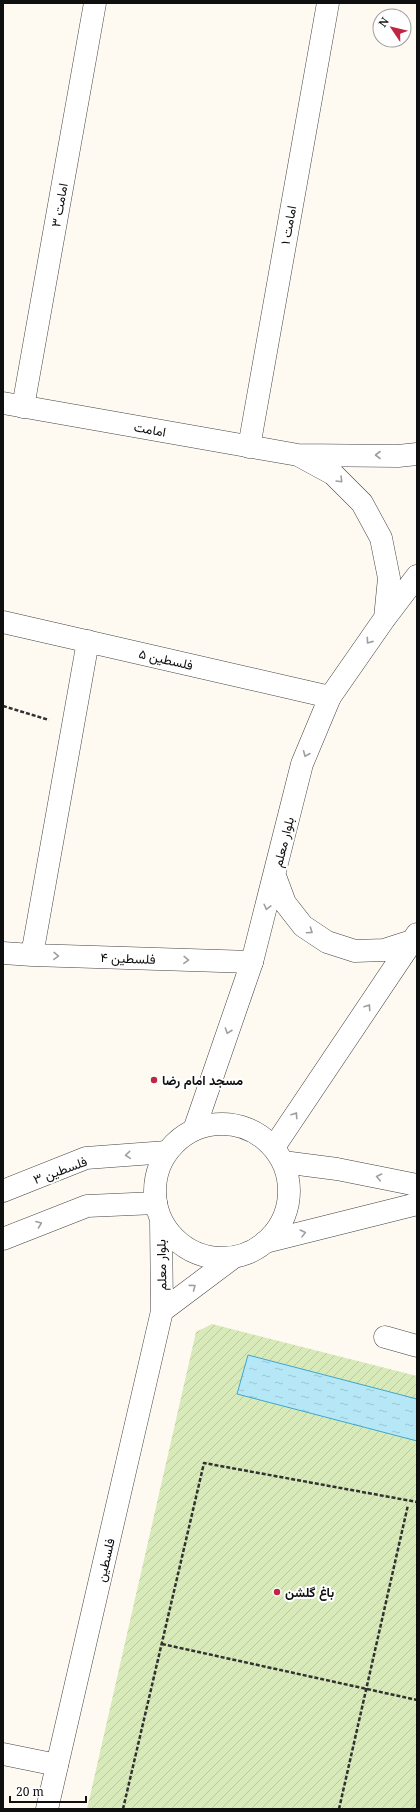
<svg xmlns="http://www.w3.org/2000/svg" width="420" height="1812" font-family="'Noto Serif',Vazirmatn,serif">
<defs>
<pattern id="garden-furrows" width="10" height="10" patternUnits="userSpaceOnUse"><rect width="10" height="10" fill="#d9eaba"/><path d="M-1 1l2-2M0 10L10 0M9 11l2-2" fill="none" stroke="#b9c89f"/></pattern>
<pattern id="water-ripples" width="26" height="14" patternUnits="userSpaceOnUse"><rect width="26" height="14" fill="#b6e7f6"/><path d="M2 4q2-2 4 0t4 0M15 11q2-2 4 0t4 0" fill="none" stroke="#9bc5d2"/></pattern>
</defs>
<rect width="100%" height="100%" fill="#fffaf1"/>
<!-- garden -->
<path fill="url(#garden-furrows)" d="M 212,1324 L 417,1376 L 417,1809 L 87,1809 L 196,1332 Z"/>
<!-- water -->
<path fill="url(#water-ripples)" stroke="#3da7ce" d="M 248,1355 L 417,1399 L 417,1441 L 237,1394 Z"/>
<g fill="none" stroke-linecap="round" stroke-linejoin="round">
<defs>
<path id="minor" d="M 23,407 L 95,3
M 249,447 L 328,3
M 3,622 L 330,697
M 3,953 L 32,955 L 252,962
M 32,955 L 88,641
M 3,1191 L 86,1158 L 167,1152
M 3,1239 L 87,1206 L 156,1203
M 385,1337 L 417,1346
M 3,1754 L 57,1765"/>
<path id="tertiary" d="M 3,403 L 298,455
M 385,618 L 389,578 L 381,538 L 362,503 L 333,474 L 298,455 L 398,456 L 417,454
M 275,876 L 285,903 L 303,926 L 327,942 L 355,951 L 384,950 L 412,941
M155 1191a67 67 0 1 1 134 0a67 67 0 1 1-134 0Z
M 194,1130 L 252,962 L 302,764 L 330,697 L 385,618 L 417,576
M 274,1147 L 417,934
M 283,1162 L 337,1169 L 417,1185
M 265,1242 L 417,1204
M 162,1311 L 234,1257
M 47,1809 L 162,1311 L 161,1219"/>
</defs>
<!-- minor casing -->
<use href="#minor" stroke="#424242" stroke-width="23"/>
<!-- tertiary casing -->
<use href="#tertiary" stroke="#424242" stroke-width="23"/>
<!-- path -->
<path stroke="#313131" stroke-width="2.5" stroke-dasharray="4 2" stroke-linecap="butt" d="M 3,706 L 49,720
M 162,1644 L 417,1700
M 123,1809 L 204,1463 L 417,1502
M 339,1809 L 408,1505"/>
<!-- minor -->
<use href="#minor" stroke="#fff" stroke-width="22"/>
<!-- tertiary -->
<use href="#tertiary" stroke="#fff" stroke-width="22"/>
</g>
<!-- one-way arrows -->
<defs><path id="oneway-chevron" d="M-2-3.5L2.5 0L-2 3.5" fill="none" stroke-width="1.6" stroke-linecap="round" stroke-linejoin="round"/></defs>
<g stroke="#9f9f9f">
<use href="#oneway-chevron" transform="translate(378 455) rotate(-180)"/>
<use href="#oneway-chevron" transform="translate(340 480) rotate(45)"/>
<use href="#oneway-chevron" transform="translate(369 641) rotate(125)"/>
<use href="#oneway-chevron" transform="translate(306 754) rotate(113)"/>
<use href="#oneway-chevron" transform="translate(267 907) rotate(104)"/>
<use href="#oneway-chevron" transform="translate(310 931) rotate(34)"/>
<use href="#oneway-chevron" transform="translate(56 956) rotate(2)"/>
<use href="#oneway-chevron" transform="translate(186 960) rotate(2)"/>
<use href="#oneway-chevron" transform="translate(368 1007) rotate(-56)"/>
<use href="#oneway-chevron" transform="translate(228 1031) rotate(109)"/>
<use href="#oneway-chevron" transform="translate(295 1115) rotate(-56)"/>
<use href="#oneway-chevron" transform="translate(128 1155) rotate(175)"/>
<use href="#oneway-chevron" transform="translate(379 1177) rotate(-168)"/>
<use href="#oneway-chevron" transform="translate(39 1224) rotate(-21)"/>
<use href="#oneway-chevron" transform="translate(303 1233) rotate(-14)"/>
<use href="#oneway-chevron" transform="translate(193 1287) rotate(-37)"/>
</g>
<!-- markers -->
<g fill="#c02642" stroke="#fff" stroke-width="1.5">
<circle cx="154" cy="1080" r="4"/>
<circle cx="277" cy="1592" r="4"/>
</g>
<g text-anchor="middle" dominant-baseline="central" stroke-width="4" stroke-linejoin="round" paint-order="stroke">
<!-- street labels -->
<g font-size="13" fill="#0f0f0f" stroke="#fff">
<text transform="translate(59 205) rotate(-80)">امامت ۳</text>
<text transform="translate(288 225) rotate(-80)">امامت ۱</text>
<text transform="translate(150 429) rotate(10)">امامت</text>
<text transform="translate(166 659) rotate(13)">فلسطین ۵</text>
<text transform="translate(283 842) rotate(-76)">بلوار معلم</text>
<text transform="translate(128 958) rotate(2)">فلسطین ۴</text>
<text transform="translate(60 1170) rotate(-20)">فلسطین ۳</text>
<text transform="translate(161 1265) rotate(-91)">بلوار معلم</text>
<text transform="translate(105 1560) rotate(-77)">فلسطین</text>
</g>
<!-- poi labels -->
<g font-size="13" font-weight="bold" fill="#0f0f0f" stroke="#fff" text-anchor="start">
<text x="162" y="1080">مسجد امام رضا</text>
<text x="285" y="1592">باغ گلشن</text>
</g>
</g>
<!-- border -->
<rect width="420" height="1812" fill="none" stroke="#0f0f0f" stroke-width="8"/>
<!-- north arrow -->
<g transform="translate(392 28) rotate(305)"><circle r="19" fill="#ffffff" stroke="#9f9f9f"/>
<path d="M0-3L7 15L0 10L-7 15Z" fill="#c02642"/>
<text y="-6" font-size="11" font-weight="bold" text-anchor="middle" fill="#0f0f0f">N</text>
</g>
<!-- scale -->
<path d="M10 1796v6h76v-6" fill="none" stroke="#0f0f0f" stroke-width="2"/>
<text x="16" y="1796" font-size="12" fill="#0f0f0f" stroke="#ffffff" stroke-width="3" paint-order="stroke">20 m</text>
</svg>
